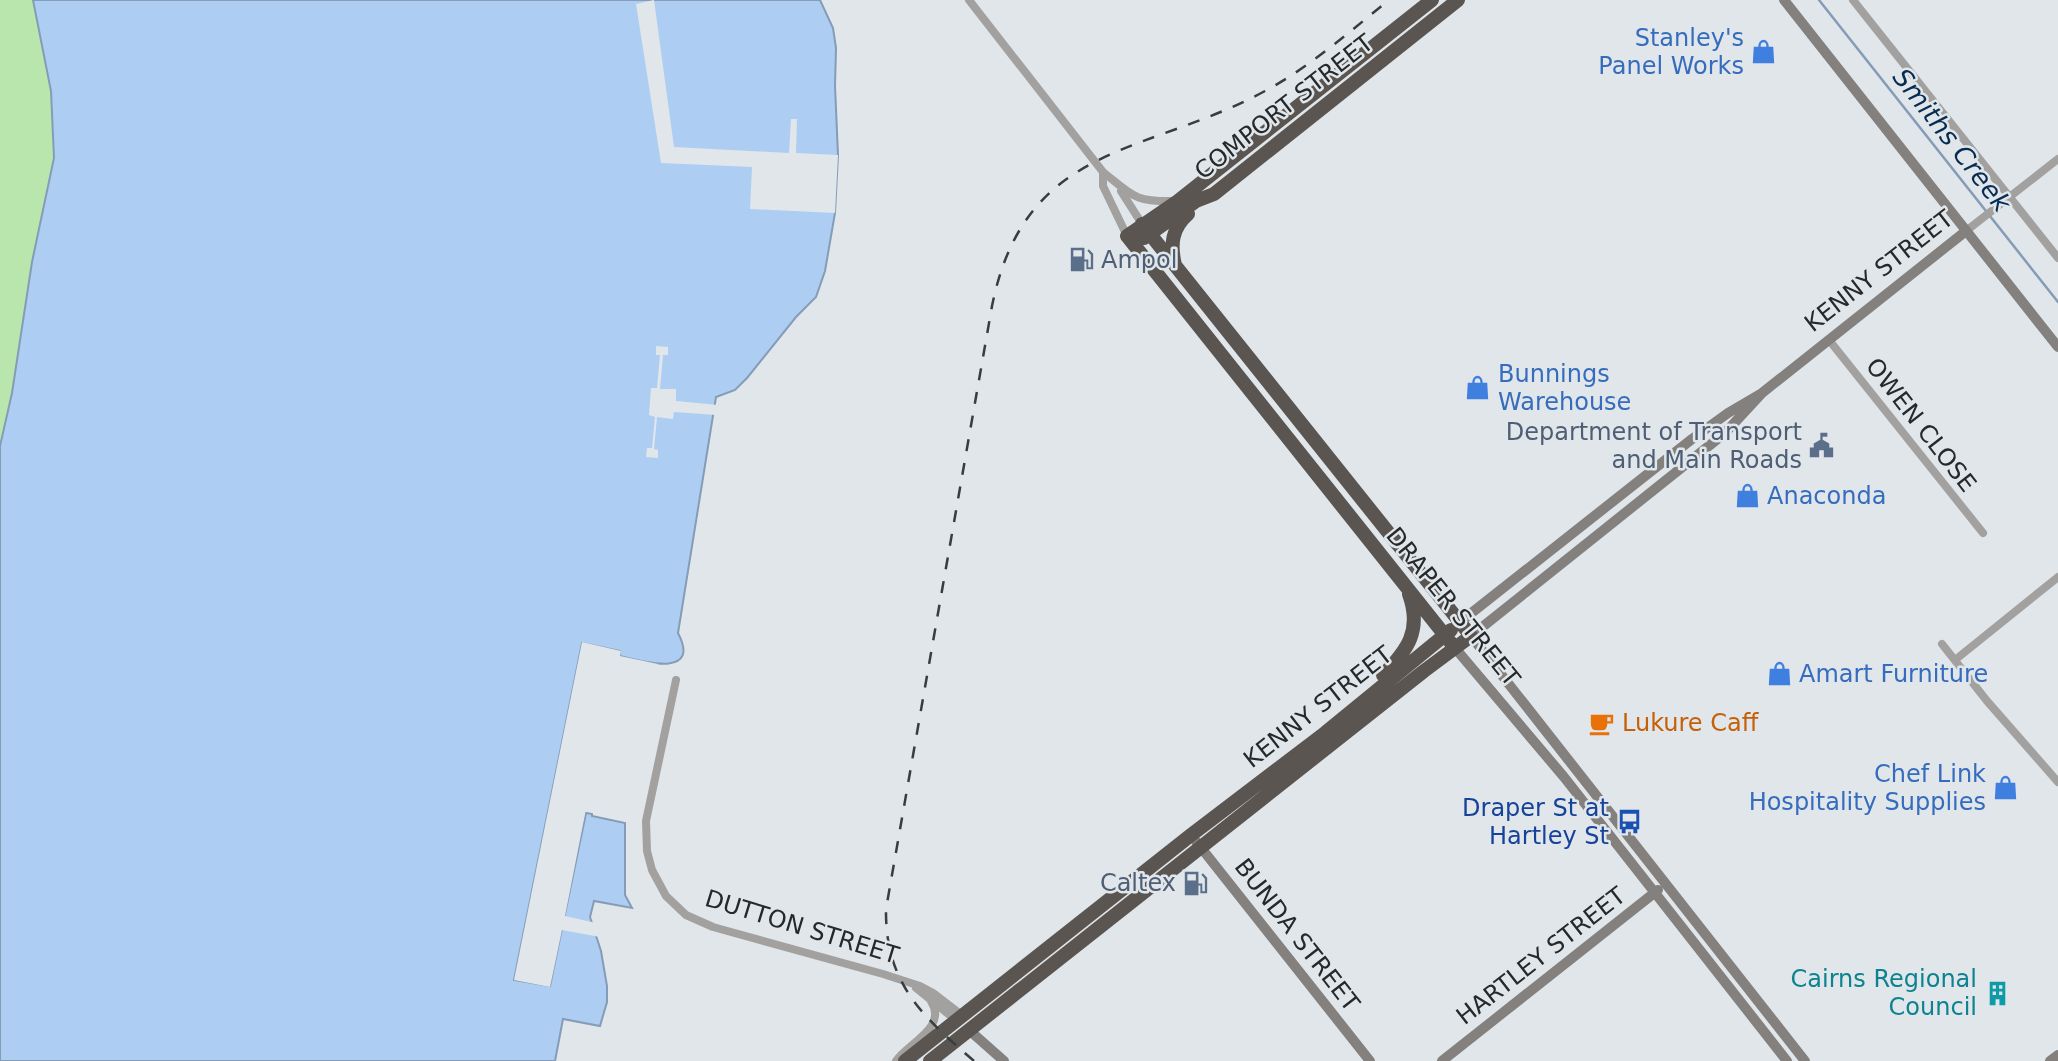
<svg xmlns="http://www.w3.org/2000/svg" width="2058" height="1061" font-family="'DejaVu Sans',sans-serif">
<rect width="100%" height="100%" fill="#e0e6ea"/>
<!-- green -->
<path fill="#b9e6ac" d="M 0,0 L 33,0 L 51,91 L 54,158 L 32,262 L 12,393 L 0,446 Z"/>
<!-- water -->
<path fill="#aecdf3" stroke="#859cb7" stroke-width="2" d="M 33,0 L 820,0 L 833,28 L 836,48 L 835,86 L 838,155 L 835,213 L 825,271 L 816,297 L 796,317 L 747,378 L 735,390 L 716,397 L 678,633 C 702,679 641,661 620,656 L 620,651 L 582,643 L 514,980 L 550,986 L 586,813 L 592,814 L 592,816 L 625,823 L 625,895 L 632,908 L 594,901 L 590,917 L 601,951 L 607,986 L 607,1002 L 600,1026 L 563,1019 L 555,1061 L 0,1061 L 0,446 L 12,393 L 32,262 L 54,158 L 51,91 Z"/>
<!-- pier -->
<path fill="#e0e6ea" d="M 654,0 L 674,147 L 789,153 L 791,119 L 797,119 L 796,153 L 838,155 L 835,213 L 750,209 L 752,167 L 661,163 L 636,4 Z
M 656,346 L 668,347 L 668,355 L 663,355 L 660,389 L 676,389 L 676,401 L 718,405 L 716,415 L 674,412 L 673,419 L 657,417 L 654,449 L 658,450 L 658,458 L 646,457 L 647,448 L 652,448 L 655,417 L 649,415 L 651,388 L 657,388 L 660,355 L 656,355 Z
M 582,642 L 621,651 L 620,656 L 658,664 L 657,667 L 619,660 L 616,658 L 617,654 L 585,646 L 518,977 L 547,983 L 583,812 L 586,809 L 565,916 L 596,923 L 600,937 L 562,930 L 550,987 L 514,980 Z"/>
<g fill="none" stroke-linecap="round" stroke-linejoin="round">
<!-- stream -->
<path stroke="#859cb7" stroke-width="2.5" d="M 1819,0 L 2058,302"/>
<!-- street -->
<path stroke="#a3a19f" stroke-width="8" d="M 969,0 L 1103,172 C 1133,196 1134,202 1175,201
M 1853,0 L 2058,258
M 1103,172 L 1103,186 L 1127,236
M 1121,191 L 1142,224
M 1966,231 L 2058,159
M 1829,340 L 1983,533
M 1942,644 L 1987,701 L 2058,782
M 1955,660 L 2058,577
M 676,680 L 646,821 L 647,851 L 652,870 L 666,896 L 686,915 L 713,927 L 883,974 L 920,986 L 933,993 L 963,1016
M 916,988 L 957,1021
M 896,1061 C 908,1043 948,1028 931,1001"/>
<!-- secondary -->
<path stroke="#84807d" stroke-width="10" d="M 1784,0 L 2058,347
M 1762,393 L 1725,433 L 1471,636 L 1805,1061
M 1460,622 L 1692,439 L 1728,413 L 1762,393 L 1966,231
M 1455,648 L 1564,777 L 1787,1061
M 1191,835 L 1370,1061
M 969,1030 L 1004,1061
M 1442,1061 L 1658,890
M 2050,1061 L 2058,1055"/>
<!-- highway -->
<path stroke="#5a5551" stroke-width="14" d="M 1432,0 L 1178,201 L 1127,236 L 1455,648
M 1144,238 L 1196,201 L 1214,194 L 1458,0
M 1175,265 C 1170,244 1172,228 1188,214
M 1383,675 C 1408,650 1422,630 1409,594
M 905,1061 L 1191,835 L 1325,733 L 1451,630
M 930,1061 L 1424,671 L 1471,636 L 1142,224"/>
<!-- rail -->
<path stroke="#393d3e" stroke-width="2.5" stroke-dasharray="12 12" stroke-linecap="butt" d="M 974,1061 C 922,1016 885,983 886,909 L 992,306 C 1025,142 1145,156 1265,91 C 1310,67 1349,32 1389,0"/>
</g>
<!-- icons -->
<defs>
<symbol id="shop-bare" viewBox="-9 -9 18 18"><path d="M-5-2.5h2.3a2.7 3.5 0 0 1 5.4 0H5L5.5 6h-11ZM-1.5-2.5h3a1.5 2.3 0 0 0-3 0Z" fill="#3f7fe0" stroke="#e0e6ea" stroke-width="2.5" paint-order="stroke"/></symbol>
<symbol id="fuel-bare" viewBox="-9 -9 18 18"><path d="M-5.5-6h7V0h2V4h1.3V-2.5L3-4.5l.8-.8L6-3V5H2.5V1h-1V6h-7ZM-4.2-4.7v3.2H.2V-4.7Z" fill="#5c6f8a" stroke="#e0e6ea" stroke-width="2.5" paint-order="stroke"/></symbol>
<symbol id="civic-bare" viewBox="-9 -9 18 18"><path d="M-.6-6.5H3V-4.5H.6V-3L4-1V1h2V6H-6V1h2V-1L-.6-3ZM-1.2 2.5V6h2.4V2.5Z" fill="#5c6f8a" stroke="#e0e6ea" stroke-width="2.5" paint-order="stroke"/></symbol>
<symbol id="cafe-bare" viewBox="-9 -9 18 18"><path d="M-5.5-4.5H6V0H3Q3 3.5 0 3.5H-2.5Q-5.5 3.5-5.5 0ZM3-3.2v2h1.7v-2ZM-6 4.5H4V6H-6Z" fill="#e8710a" stroke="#e0e6ea" stroke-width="2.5" paint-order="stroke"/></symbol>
<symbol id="bus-bare" viewBox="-9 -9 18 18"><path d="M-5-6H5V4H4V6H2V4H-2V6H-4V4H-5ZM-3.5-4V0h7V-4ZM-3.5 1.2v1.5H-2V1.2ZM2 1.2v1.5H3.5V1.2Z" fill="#1a4fb4" stroke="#e0e6ea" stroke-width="2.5" paint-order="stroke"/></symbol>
<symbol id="building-bare" viewBox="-9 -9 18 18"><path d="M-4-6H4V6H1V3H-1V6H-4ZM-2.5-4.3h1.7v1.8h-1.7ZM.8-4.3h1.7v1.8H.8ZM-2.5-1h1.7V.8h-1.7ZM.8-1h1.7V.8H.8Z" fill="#0f9aa8" stroke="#e0e6ea" stroke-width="2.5" paint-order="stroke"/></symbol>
</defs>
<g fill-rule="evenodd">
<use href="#shop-bare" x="1746" y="34" width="35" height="35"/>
<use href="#fuel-bare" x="1064" y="242" width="35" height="35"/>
<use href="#shop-bare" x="1460" y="370" width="35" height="35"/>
<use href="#civic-bare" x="1804" y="428" width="35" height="35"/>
<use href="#shop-bare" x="1730" y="478" width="35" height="35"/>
<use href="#shop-bare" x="1762" y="656" width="35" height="35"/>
<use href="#cafe-bare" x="1584" y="706" width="35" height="35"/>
<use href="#shop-bare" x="1988" y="770" width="35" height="35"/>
<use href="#bus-bare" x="1612" y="804" width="35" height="35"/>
<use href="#fuel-bare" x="1178" y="866" width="35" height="35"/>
<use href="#building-bare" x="1980" y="976" width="35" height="35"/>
</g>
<g text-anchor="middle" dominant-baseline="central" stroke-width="5" stroke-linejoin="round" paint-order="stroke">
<!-- shop labels -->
<g font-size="24" fill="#366cbe" stroke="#e0e6ea" text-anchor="start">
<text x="1744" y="38" text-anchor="end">Stanley's<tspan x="1744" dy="28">Panel Works</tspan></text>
<text x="1498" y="374">Bunnings<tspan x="1498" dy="28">Warehouse</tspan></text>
<text x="1767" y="496">Anaconda</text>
<text x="1799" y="674">Amart Furniture</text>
<text x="1986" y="774" text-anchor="end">Chef Link<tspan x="1986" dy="28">Hospitality Supplies</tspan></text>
</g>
<!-- street labels -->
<g font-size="24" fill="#26292a" stroke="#e0e6ea">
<text transform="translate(1284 107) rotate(-38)">COMPORT STREET</text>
<text transform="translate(1879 271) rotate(-38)">KENNY STREET</text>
<text transform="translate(1921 425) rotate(52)">OWEN CLOSE</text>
<text transform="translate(1453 607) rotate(51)">DRAPER STREET</text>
<text transform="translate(1318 707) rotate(-38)">KENNY STREET</text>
<text transform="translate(802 927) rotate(17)">DUTTON STREET</text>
<text transform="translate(1297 935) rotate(52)">BUNDA STREET</text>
<text transform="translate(1541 956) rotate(-38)">HARTLEY STREET</text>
</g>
<!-- service labels -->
<g font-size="24" fill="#4e5e75" stroke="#e0e6ea" text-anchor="end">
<text x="1101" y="260" text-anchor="start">Ampol</text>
<text x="1802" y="432">Department of Transport<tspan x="1802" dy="28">and Main Roads</tspan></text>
<text x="1176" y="883">Caltex</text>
</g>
<!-- food labels -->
<g font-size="24" fill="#c56008" stroke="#e0e6ea" text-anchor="start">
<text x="1622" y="723">Lukure Caff</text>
</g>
<!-- transit labels -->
<g font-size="24" fill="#164399" stroke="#e0e6ea" text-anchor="end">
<text x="1609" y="808">Draper St at<tspan x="1609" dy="28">Hartley St</tspan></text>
</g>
<!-- culture labels -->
<g font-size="24" fill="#0d838f" stroke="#e0e6ea" text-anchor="end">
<text x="1977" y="979">Cairns Regional<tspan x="1977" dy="28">Council</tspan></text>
</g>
<!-- water labels -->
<g font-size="26" font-style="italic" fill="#062c52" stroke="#e0e6ea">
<text transform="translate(1952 140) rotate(52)">Smiths Creek</text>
</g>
</g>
</svg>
